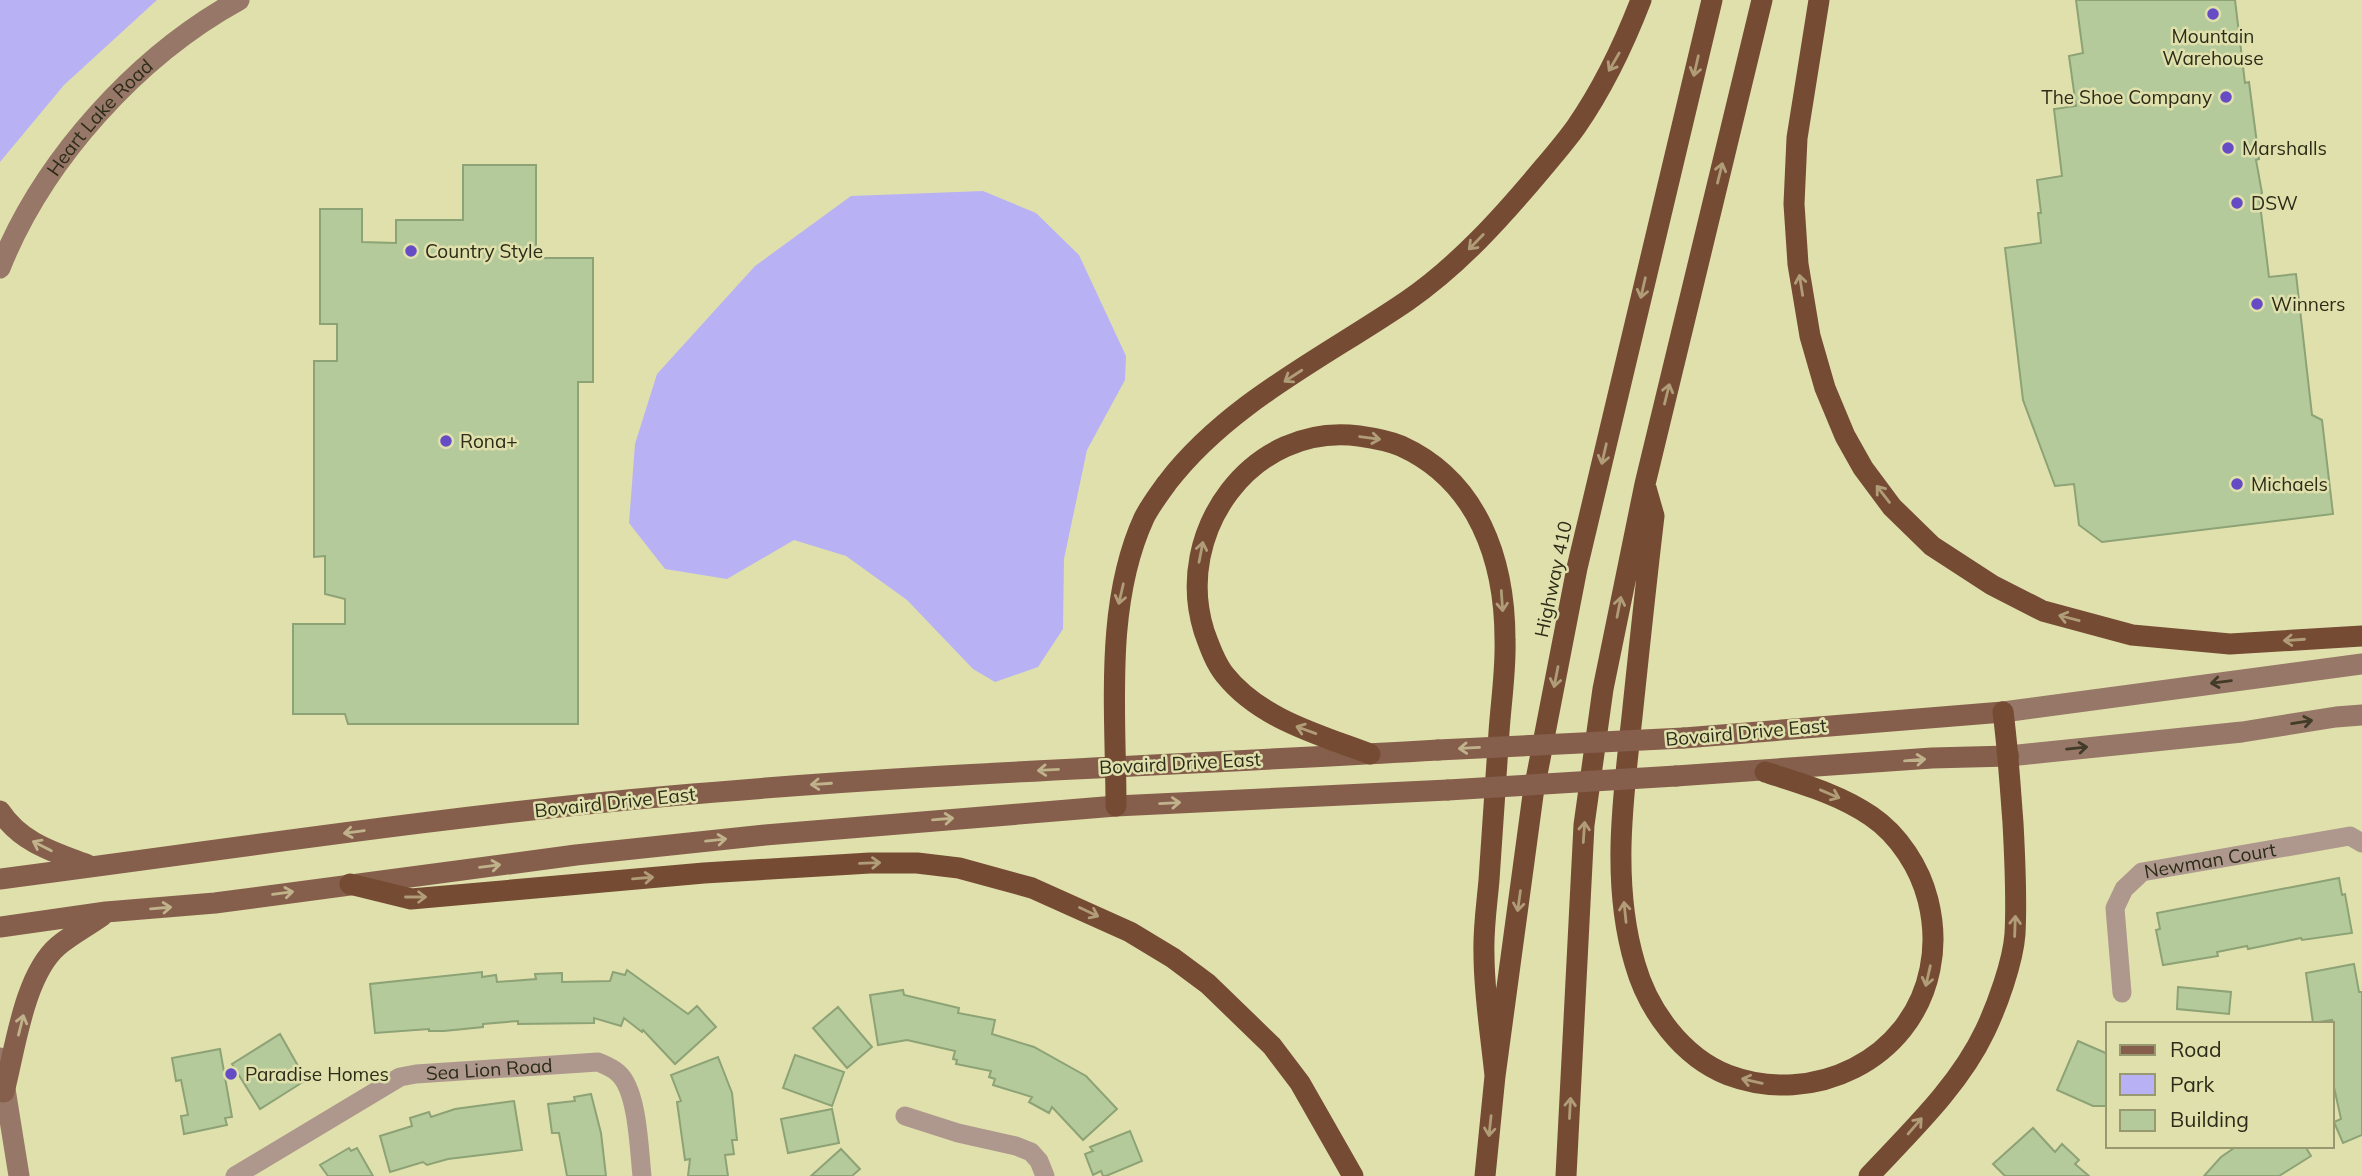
<svg xmlns="http://www.w3.org/2000/svg" width="2362" height="1176" font-family="Mulish,sans-serif">
<rect width="100%" height="100%" fill="#e0e0ad"/>
<!-- green -->
<path fill="#b8b2f4" d="M 0,0 L 157,0 L 64,85 L 0,162 Z
M 983,191 L 1036,213 L 1079,255 L 1126,356 L 1125,380 L 1087,450 L 1064,559 L 1063,629 L 1038,667 L 995,682 L 973,669 L 907,600 L 846,556 L 794,540 L 727,579 L 665,569 L 629,523 L 635,444 L 657,374 L 755,266 L 851,196 Z"/>
<!-- building -->
<path fill="#b4ca9b" stroke="#8da275" stroke-width="2" d="M 2076,0 L 2235,0 L 2245,83 L 2249,82 L 2259,159 L 2256,160 L 2262,193 L 2259,196 L 2269,277 L 2296,274 L 2312,415 L 2322,420 L 2333,514 L 2102,542 L 2079,525 L 2074,484 L 2055,486 L 2023,400 L 2005,248 L 2041,243 L 2038,213 L 2041,213 L 2037,180 L 2062,176 L 2054,109 L 2076,106 L 2069,56 L 2083,53 Z
M 463,165 L 536,165 L 536,258 L 593,258 L 593,382 L 578,382 L 578,724 L 348,724 L 345,714 L 293,714 L 293,624 L 345,624 L 345,599 L 325,594 L 325,556 L 314,557 L 314,361 L 337,361 L 337,324 L 320,324 L 320,209 L 362,209 L 362,242 L 396,243 L 396,220 L 463,220 Z
M 2339,878 L 2342,895 L 2345,894 L 2352,933 L 2302,940 L 2301,938 L 2248,949 L 2247,946 L 2217,952 L 2218,956 L 2163,965 L 2156,930 L 2160,929 L 2157,913 Z
M 2354,964 L 2359,992 L 2362,992 L 2362,1135 L 2343,1143 L 2334,1122 L 2341,1119 L 2332,1078 L 2332,1020 L 2313,1023 L 2306,973 Z
M 627,970 L 688,1014 L 697,1006 L 716,1027 L 675,1064 L 643,1030 L 642,1032 L 624,1018 L 621,1026 L 594,1018 L 594,1023 L 518,1024 L 518,1021 L 483,1024 L 483,1027 L 444,1031 L 429,1031 L 429,1029 L 375,1033 L 370,984 L 482,972 L 482,977 L 496,975 L 497,982 L 536,979 L 535,974 L 562,973 L 562,982 L 610,981 L 613,972 L 625,975 Z
M 2178,987 L 2231,992 L 2229,1014 L 2177,1009 Z
M 903,990 L 904,995 L 959,1008 L 958,1013 L 995,1020 L 992,1034 L 1034,1047 L 1086,1076 L 1117,1109 L 1083,1140 L 1052,1107 L 1049,1113 L 1029,1102 L 1032,1097 L 993,1085 L 995,1079 L 989,1077 L 991,1071 L 956,1064 L 957,1060 L 953,1059 L 955,1051 L 907,1040 L 878,1045 L 870,995 Z
M 838,1007 L 872,1047 L 847,1068 L 813,1028 Z
M 280,1034 L 306,1080 L 260,1109 L 232,1064 Z
M 2078,1041 L 2108,1054 L 2108,1106 L 2093,1106 L 2057,1090 Z
M 220,1049 L 232,1117 L 225,1118 L 227,1125 L 184,1134 L 181,1116 L 188,1115 L 181,1080 L 176,1081 L 172,1058 Z
M 795,1055 L 844,1072 L 832,1106 L 783,1088 Z
M 718,1057 L 732,1093 L 737,1140 L 732,1140 L 734,1154 L 725,1155 L 728,1176 L 688,1176 L 690,1159 L 685,1160 L 677,1102 L 681,1101 L 671,1075 Z
M 591,1094 L 601,1133 L 606,1176 L 567,1176 L 559,1133 L 552,1133 L 548,1104 L 575,1101 L 574,1097 Z
M 514,1101 L 522,1150 L 448,1159 L 427,1165 L 423,1162 L 390,1172 L 380,1136 L 412,1126 L 410,1118 L 429,1112 L 431,1117 L 455,1109 Z
M 832,1109 L 839,1143 L 788,1153 L 781,1119 Z
M 2033,1128 L 2055,1152 L 2062,1144 L 2079,1160 L 2075,1164 L 2089,1176 L 2005,1176 L 1993,1164 Z
M 1130,1131 L 1142,1161 L 1106,1176 L 1103,1176 L 1101,1171 L 1093,1175 L 1085,1154 L 1093,1151 L 1090,1147 Z
M 2237,1146 L 2305,1146 L 2311,1156 L 2279,1176 L 2204,1176 L 2221,1157 Z
M 349,1148 L 351,1151 L 357,1148 L 373,1176 L 328,1176 L 320,1165 Z
M 841,1149 L 860,1169 L 852,1176 L 811,1176 Z"/>
<g fill="none" stroke-linecap="round" stroke-linejoin="round">
<!-- street -->
<g stroke="#ae988d" stroke-width="19">
<path id="s1" d="M 2122,993 L 2115,908 L 2124,889 L 2142,872 L 2350,836 L 2362,843"/>
<path d="M 905,1116 L 958,1133 L 1016,1146 L 1031,1152 L 1039,1161 L 1045,1176"/>
<path id="s2" d="M 235,1176 L 400,1077 L 416,1074 L 598,1062 C 605,1065 613,1068 618,1073 C 638,1090 639,1150 642,1176"/>
</g>
<!-- secondary -->
<g stroke="#977767" stroke-width="21">
<path id="s3" d="M 0,268 C 43,160 137,56 239,0"/>
<path d="M 2003,712 L 2362,664"/>
<path d="M 2009,756 L 2242,732 L 2336,717 L 2362,715"/>
<path d="M 0,1058 L 19,1176"/>
</g>
<!-- primary -->
<path stroke="#855f4c" stroke-width="21" d="M 1684,738 L 2003,712
M 1676,776 L 1932,758 L 2009,756
M 0,811 C 21,843 54,852 88,865
M 0,879 C 223,850 446,816 670,796 C 925,773 1182,765 1438,750
M 0,927 L 106,912 L 215,903 L 576,855 L 765,835 L 1116,806 L 1448,790
M 4,1092 C 15,1050 24,975 58,946 C 71,935 88,926 102,916"/>
<!-- highway -->
<path stroke="#754b34" stroke-width="21" d="M 1819,0 L 1797,138 L 1794,204 L 1798,264 L 1810,336 L 1825,388 L 1845,436 L 1863,468 L 1892,507 L 1932,546 L 1992,585 L 2043,611 L 2132,635 L 2230,644 L 2362,636
M 1646,488 L 1654,516 C 1646,583 1639,650 1632,717 C 1623,798 1611,884 1635,964 C 1648,1010 1682,1057 1728,1075 C 1813,1107 1912,1060 1930,969 C 1935,945 1934,924 1928,900 C 1920,868 1899,835 1871,816 C 1839,794 1802,784 1765,772
M 1370,754 C 1320,735 1260,719 1225,675 C 1215,663 1209,645 1204,631 C 1173,532 1252,422 1359,436 C 1373,438 1387,440 1401,446 C 1478,481 1505,560 1505,640 C 1506,670 1501,702 1499,732 C 1496,781 1492,830 1489,880 C 1487,904 1483,929 1484,954 C 1484,994 1491,1036 1495,1076
M 1116,806 C 1116,713 1104,605 1144,518 C 1150,506 1159,494 1167,483 C 1228,403 1325,357 1407,301 C 1459,265 1502,217 1543,168 C 1554,155 1566,141 1576,127 C 1603,88 1624,44 1641,0
M 350,884 L 411,899 L 704,873 L 870,863 L 917,863 L 959,868 L 1032,888 L 1130,932 L 1173,958 L 1208,984 L 1272,1046 L 1300,1083 L 1353,1176
M 1485,1176 L 1495,1076 L 1533,795 L 1577,568 L 1712,0
M 1566,1176 L 1584,825 L 1603,689 L 1645,484 L 1762,0
M 1869,1176 C 1910,1132 1959,1086 1985,1031 C 1997,1006 2013,962 2015,934 C 2017,897 2015,860 2013,823 C 2010,785 2008,749 2003,712"/>
<!-- primary-bridge -->
<path stroke="#855f4c" stroke-width="21" d="M 1438,750 L 1684,738
M 1448,790 L 1676,776"/>
</g>
<!-- one-way arrows -->
<defs><path id="oneway-shaft" d="M-6 0H5M1.5-3L5.5 0L1.5 3" fill="none" stroke-width="1.6" stroke-linecap="round" stroke-linejoin="round" transform="scale(1.75)"/></defs>
<g stroke="#b09d77">
<use href="#oneway-shaft" transform="translate(1614 62) rotate(120)"/>
<use href="#oneway-shaft" transform="translate(1696 66) rotate(103)"/>
<use href="#oneway-shaft" transform="translate(1720 173) rotate(-76)"/>
<use href="#oneway-shaft" transform="translate(1476 242) rotate(134)"/>
<use href="#oneway-shaft" transform="translate(1801 285) rotate(-99)"/>
<use href="#oneway-shaft" transform="translate(1643 288) rotate(103)"/>
<use href="#oneway-shaft" transform="translate(1293 376) rotate(147)"/>
<use href="#oneway-shaft" transform="translate(1667 394) rotate(-76)"/>
<use href="#oneway-shaft" transform="translate(1370 438) rotate(8)"/>
<use href="#oneway-shaft" transform="translate(1604 454) rotate(103)"/>
<use href="#oneway-shaft" transform="translate(1883 494) rotate(-128)"/>
<use href="#oneway-shaft" transform="translate(1201 552) rotate(-79)"/>
<use href="#oneway-shaft" transform="translate(1121 594) rotate(103)"/>
<use href="#oneway-shaft" transform="translate(1502 601) rotate(86)"/>
<use href="#oneway-shaft" transform="translate(1619 607) rotate(-79)"/>
<use href="#oneway-shaft" transform="translate(2069 618) rotate(-165)"/>
<use href="#oneway-shaft" transform="translate(2294 640) rotate(176)"/>
<use href="#oneway-shaft" transform="translate(1556 677) rotate(101)"/>
<use href="#oneway-shaft" transform="translate(1306 730) rotate(-160)"/>
<use href="#oneway-shaft" transform="translate(1830 794) rotate(23)"/>
<use href="#oneway-shaft" transform="translate(1584 832) rotate(-86)"/>
<use href="#oneway-shaft" transform="translate(870 863) rotate(-2)"/>
<use href="#oneway-shaft" transform="translate(643 878) rotate(-5)"/>
<use href="#oneway-shaft" transform="translate(416 897)"/>
<use href="#oneway-shaft" transform="translate(1519 901) rotate(98)"/>
<use href="#oneway-shaft" transform="translate(1089 912) rotate(25)"/>
<use href="#oneway-shaft" transform="translate(1625 912) rotate(-96)"/>
<use href="#oneway-shaft" transform="translate(2015 926) rotate(-88)"/>
<use href="#oneway-shaft" transform="translate(1928 976) rotate(103)"/>
<use href="#oneway-shaft" transform="translate(1752 1081) rotate(-167)"/>
<use href="#oneway-shaft" transform="translate(1570 1108) rotate(-87)"/>
<use href="#oneway-shaft" transform="translate(1490 1126) rotate(96)"/>
<use href="#oneway-shaft" transform="translate(1915 1126) rotate(-49)"/>
</g>
<g stroke="#413b28">
<use href="#oneway-shaft" transform="translate(2221 682) rotate(173)"/>
<use href="#oneway-shaft" transform="translate(2302 722) rotate(-9)"/>
<use href="#oneway-shaft" transform="translate(2077 748) rotate(-6)"/>
</g>
<g stroke="#c0b38b">
<use href="#oneway-shaft" transform="translate(1469 748) rotate(177)"/>
<use href="#oneway-shaft" transform="translate(1915 760) rotate(-5)"/>
<use href="#oneway-shaft" transform="translate(1048 770) rotate(177)"/>
<use href="#oneway-shaft" transform="translate(821 784) rotate(176)"/>
<use href="#oneway-shaft" transform="translate(1170 803) rotate(-3)"/>
<use href="#oneway-shaft" transform="translate(943 819) rotate(-5)"/>
<use href="#oneway-shaft" transform="translate(354 832) rotate(172)"/>
<use href="#oneway-shaft" transform="translate(716 840) rotate(-6)"/>
<use href="#oneway-shaft" transform="translate(42 846) rotate(-153)"/>
<use href="#oneway-shaft" transform="translate(490 866) rotate(-7)"/>
<use href="#oneway-shaft" transform="translate(283 893) rotate(-8)"/>
<use href="#oneway-shaft" transform="translate(161 908) rotate(-5)"/>
<use href="#oneway-shaft" transform="translate(21 1025) rotate(-76)"/>
</g>
<!-- markers -->
<g fill="#654cc4" stroke="#e0e0ad" stroke-width="2.5">
<circle cx="2213" cy="14" r="7"/>
<circle cx="2226" cy="97" r="7"/>
<circle cx="2228" cy="148" r="7"/>
<circle cx="2237" cy="203" r="7"/>
<circle cx="411" cy="251" r="7"/>
<circle cx="2257" cy="304" r="7"/>
<circle cx="446" cy="441" r="7"/>
<circle cx="2237" cy="484" r="7"/>
<circle cx="231" cy="1074" r="7"/>
</g>
<g text-anchor="middle" dominant-baseline="central" stroke-width="5" stroke-linejoin="round" paint-order="stroke">
<!-- poi labels -->
<g font-size="19" fill="#2c2c18" stroke="#e0e0ad" text-anchor="start">
<text x="2213" y="36" text-anchor="middle">Mountain<tspan x="2213" dy="22">Warehouse</tspan></text>
<text x="2212" y="97" text-anchor="end">The Shoe Company</text>
<text x="2242" y="148">Marshalls</text>
<text x="2251" y="203">DSW</text>
<text x="425" y="251">Country Style</text>
<text x="2271" y="304">Winners</text>
<text x="460" y="441">Rona+</text>
<text x="2251" y="484">Michaels</text>
<text x="245" y="1074">Paradise Homes</text>
</g>
<!-- street labels -->
<g font-size="19" fill="#2c2c18" stroke="#e0e0ad">
<text stroke="none"><textPath href="#s3" startOffset="182">Heart Lake Road</textPath></text>
<text transform="translate(1553 579) rotate(-78)">Highway 410</text>
<text transform="translate(1746 732) rotate(-5)">Bovaird Drive East</text>
<text transform="translate(1180 763) rotate(-3)">Bovaird Drive East</text>
<text transform="translate(615 802) rotate(-6)">Bovaird Drive East</text>
<text stroke="none"><textPath href="#s1" startOffset="200">Newman Court</textPath></text>
<text stroke="none"><textPath href="#s2" startOffset="282">Sea Lion Road</textPath></text>
</g>
</g>
<!-- legend -->
<rect x="2106" y="1022" width="228" height="126" fill="#e0e0ad" stroke="#989871" stroke-width="2"/>
<rect x="2120" y="1045" width="35" height="10" fill="#855f4c" stroke="#989871" stroke-width="2"/>
<text x="2170" y="1057" font-size="21" fill="#2c2c18">Road</text>
<rect x="2120" y="1074" width="35" height="21" fill="#b8b2f4" stroke="#989871" stroke-width="2"/>
<text x="2170" y="1092" font-size="21" fill="#2c2c18">Park</text>
<rect x="2120" y="1110" width="35" height="21" fill="#b4ca9b" stroke="#989871" stroke-width="2"/>
<text x="2170" y="1127" font-size="21" fill="#2c2c18">Building</text>
</svg>
